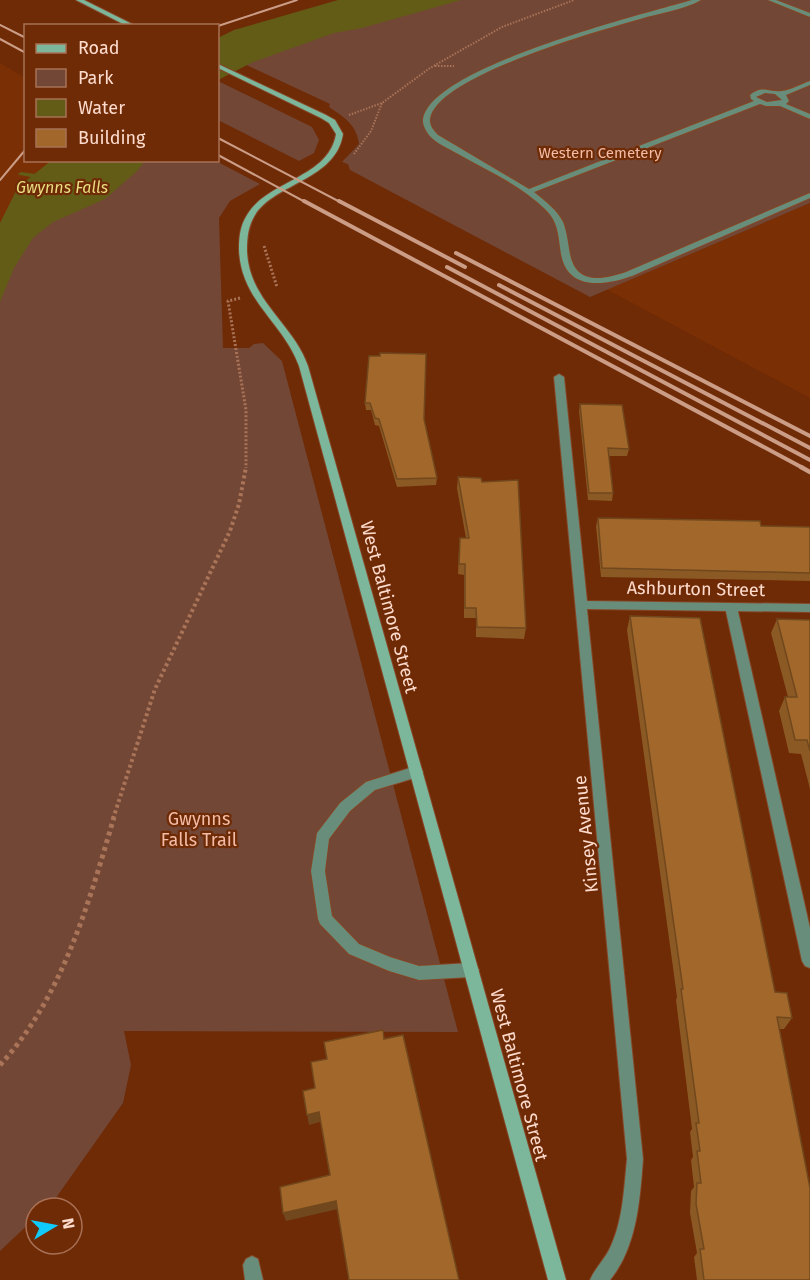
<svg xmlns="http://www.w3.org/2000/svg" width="810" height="1280" font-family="'Fira Sans',sans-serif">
<rect width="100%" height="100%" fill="#6f2a06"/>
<!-- built -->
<path fill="#7b2f04" d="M 0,63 L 25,78 L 26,160 L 51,161 L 33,180 L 0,249 Z
M 810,203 L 810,398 L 606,289 Z"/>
<!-- green -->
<path fill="#724735" d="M 389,0 L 810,0 L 810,203 L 590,297 L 350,170 L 348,164 L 342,162 L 359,144 C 356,124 345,118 329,107 L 330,104 L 221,53 Z
M 218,81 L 312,127 L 319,140 L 314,153 L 299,161 L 218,120 Z
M 87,161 L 216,161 L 260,184 L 230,201 L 219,218 L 223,348 L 249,348 L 254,344 L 263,343 L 282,361 L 458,1032 L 124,1031 L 131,1065 L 123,1103 L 53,1202 L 46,1208 L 36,1208 L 36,1217 L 0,1251 L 0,258 Z"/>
<!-- water -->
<path fill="#635c17" d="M 338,0 L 461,0 L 362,28 L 334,33 L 253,62 L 218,80 L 218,38 L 234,30 Z
M 52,160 L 145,161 L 136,172 L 105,199 L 53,222 L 33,238 L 14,268 L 0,302 L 0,223 L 18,187 Z"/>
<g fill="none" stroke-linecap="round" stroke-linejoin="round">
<!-- stream -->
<path fill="#635c17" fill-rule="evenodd" d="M 21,172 L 43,175 L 46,177 L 43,179 L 19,175 L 18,174 Z"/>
<defs>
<path id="lane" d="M 692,0 L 701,0 C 684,10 659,13 640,19 C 601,30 436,76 430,119 C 429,125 434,131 438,135 L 529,189 L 754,101 L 751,99 L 750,95 C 763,84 769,93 782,91 C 791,90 801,84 810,81 L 810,85 L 786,95 L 789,101 L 786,104 L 810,114 L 810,119 L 780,106 L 766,106 L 760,104 L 534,192 C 545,201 557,210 563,222 C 567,232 568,243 570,254 C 576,285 603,280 626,272 L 810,193 L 810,198 L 632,276 C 606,285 568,292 561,254 C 559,243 559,230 553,219 C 547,209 536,201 527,194 C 507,179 483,168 460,155 C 452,150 441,146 433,139 C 428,135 422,126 423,119 C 431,67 644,14 692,0 ZM 765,93 L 775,94 L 782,100 L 767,102 L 756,97 Z
M 768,0 L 776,0 L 810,13 L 810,17 Z
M 731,603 L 737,607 L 810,928 L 810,968 L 805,966 L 802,961 L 725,607 Z
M 416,766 L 421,768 L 423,772 L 421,776 L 375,790 L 350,811 L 329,839 L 325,871 L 332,916 L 359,944 L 390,957 L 419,966 L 471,963 L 476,965 L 479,970 L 476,975 L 471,977 L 419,980 L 389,971 L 349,954 L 320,924 L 318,919 L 311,871 L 317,833 L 340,803 L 366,782 Z
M 252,1256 L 258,1259 L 263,1280 L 245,1280 L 243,1265 L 246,1259 Z"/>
<path id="street" d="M 559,374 L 564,377 L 587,601 L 810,604 L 810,612 L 587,609 L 643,1159 C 640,1200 637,1247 610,1280 L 590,1280 C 595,1268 605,1259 610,1248 C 623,1221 624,1188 627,1159 L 554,377 Z"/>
<path id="secondary" d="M 76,0 L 84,0 L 136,26 L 127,26 Z
M 218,64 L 326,115 L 335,120 L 343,134 C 336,180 275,183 255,215 C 248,226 247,238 247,251 C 249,301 293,323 308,366 L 566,1280 L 548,1280 L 299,366 C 283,322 241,301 239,250 C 239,237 240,226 247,215 C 268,180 329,178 336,134 L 329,123 L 321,118 L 218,68 Z"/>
</defs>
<!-- lane casing -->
<use href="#lane" stroke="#864626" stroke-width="2"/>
<!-- street casing -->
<use href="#street" stroke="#864626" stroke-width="2"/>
<!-- secondary casing -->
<use href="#secondary" stroke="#864626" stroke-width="2"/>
<!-- path-far3 -->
<path stroke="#aa7459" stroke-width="2" stroke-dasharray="1.5 1.5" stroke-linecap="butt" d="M 435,66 L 454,66
M 349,115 L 382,103 L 430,68 L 502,27 L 574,0
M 354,154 L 371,131 L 382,103"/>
<!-- path-far2 -->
<path stroke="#aa7459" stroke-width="3" stroke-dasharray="2 2" stroke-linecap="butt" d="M 264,246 L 277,287
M 240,298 L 228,301 L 246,410 L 246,468"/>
<!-- path-far1 -->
<path stroke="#aa7459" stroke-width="4" stroke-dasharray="3 3" stroke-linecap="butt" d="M 113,819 L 155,689 L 230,531 L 239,504 L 246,467"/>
<!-- path -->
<path stroke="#aa7459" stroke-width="5" stroke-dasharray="4 4" stroke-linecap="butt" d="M 0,1065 C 62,998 89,903 114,817"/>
<!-- lane -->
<use href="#lane" fill="#698d7b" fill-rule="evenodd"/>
<!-- street -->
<use href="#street" fill="#698d7b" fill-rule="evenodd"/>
<!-- secondary -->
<use href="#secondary" fill="#7cb69b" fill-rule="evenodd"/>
<!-- rail-far2 -->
<path stroke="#cb9d87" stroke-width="2" d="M 0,25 L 26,38
M 218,26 L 297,0
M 0,39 L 26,53
M 218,138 L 342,203
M 218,155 L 307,203
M 0,180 L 26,149"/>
<!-- rail-far1 -->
<path stroke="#cb9d87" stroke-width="4" d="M 304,201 L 803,468
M 339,201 L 465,267
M 456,253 L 810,436
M 447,267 L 810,460
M 499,285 L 810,448"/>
<!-- rail -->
<path stroke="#cb9d87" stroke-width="4.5" d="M 801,467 L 810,472"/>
</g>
<!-- wall -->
<path fill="#8b5924" d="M 369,356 L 424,420 L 437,478 L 436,485 L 397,487 L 379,426 L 375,425 L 371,410 L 366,410 L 365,403 Z
M 580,404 L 629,449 L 627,456 L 609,456 L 613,493 L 612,501 L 588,500 L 579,411 Z
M 458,477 L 526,628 L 524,639 L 476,637 L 476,618 L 464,618 L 464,575 L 458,574 L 459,548 L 466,538 L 457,488 Z
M 598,518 L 761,526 L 810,527 L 810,581 L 601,577 L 596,526 Z
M 630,616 L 775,992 L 792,1018 L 784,1029 L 779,1029 L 810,1280 L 697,1280 L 694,1257 L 697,1253 L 690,1213 L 691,1191 L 694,1187 L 691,1160 L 693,1157 L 690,1132 L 692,1129 L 676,1000 L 677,997 L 627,630 Z
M 777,619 L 810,620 L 810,789 L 801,754 L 789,753 L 779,711 L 785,697 L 788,697 L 771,633 Z"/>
<!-- shaded-wall -->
<path fill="#71481d" d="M 319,1112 L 320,1122 L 309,1125 L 307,1115 Z
M 336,1201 L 338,1209 L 286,1221 L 283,1213 Z"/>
<!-- building -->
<path fill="#a2672a" stroke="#71481d" stroke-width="1.5" d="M 380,353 L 426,354 L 424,419 L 437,478 L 397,479 L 379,419 L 375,418 L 370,403 L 365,403 L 369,356 L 380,356 Z
M 580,404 L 622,405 L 629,449 L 608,448 L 613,493 L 589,493 Z
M 458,477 L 481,478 L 482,482 L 518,480 L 526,628 L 477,627 L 476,608 L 465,608 L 465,564 L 459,564 L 460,538 L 469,538 Z
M 598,518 L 760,521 L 761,526 L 810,527 L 810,573 L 602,568 Z
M 630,616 L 700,618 L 775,992 L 787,993 L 792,1018 L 777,1017 L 810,1188 L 810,1280 L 704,1280 L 700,1249 L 704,1249 L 696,1204 L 697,1183 L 701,1183 L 697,1151 L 700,1151 L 696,1123 L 699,1123 L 681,989 L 683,989 Z
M 777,619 L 810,620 L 810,751 L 807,740 L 795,740 L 785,697 L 797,697 Z
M 383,1030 L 384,1039 L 403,1035 L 459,1280 L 349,1280 L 336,1201 L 283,1213 L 280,1187 L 330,1175 L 319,1112 L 307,1115 L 303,1091 L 315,1088 L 311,1062 L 327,1059 L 324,1042 Z"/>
<g text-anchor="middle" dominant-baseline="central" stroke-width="4.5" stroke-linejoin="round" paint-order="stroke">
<!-- far-park labels -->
<g font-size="15" fill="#f3bca6" stroke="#6f2a06">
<text x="600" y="153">Western Cemetery</text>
</g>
<!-- far-water labels -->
<g font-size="16" font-style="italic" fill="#e9df80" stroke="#6f2a06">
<text x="62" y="187">Gwynns Falls</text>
</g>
<!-- street labels -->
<g font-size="18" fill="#fddbcd" stroke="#6f2a06">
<text transform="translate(696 589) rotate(1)">Ashburton Street</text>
<text transform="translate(389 607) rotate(75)">West Baltimore Street</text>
<text transform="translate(586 834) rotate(-96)">Kinsey Avenue</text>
<text transform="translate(519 1075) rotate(75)">West Baltimore Street</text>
</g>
<!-- park labels -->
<g font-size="18" fill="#f3bca6" stroke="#6f2a06">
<text x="199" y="819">Gwynns<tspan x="199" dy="21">Falls Trail</tspan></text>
</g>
</g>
<!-- legend -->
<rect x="24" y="24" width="195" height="138" fill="#6f2a06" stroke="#a87156" stroke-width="1.5"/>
<rect x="36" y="44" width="30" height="9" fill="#7cb69b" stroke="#a87156" stroke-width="1.5"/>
<text x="78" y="54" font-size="18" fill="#fddbcd">Road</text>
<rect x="36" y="69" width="30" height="18" fill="#724735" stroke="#a87156" stroke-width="1.5"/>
<text x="78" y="84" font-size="18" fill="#fddbcd">Park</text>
<rect x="36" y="99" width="30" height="18" fill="#635c17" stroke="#a87156" stroke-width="1.5"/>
<text x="78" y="114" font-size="18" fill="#fddbcd">Water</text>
<rect x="36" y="129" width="30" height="18" fill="#a2672a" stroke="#a87156" stroke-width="1.5"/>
<text x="78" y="144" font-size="18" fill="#fddbcd">Building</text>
<!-- north arrow -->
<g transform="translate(54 1226) rotate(80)"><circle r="28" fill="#6f2a06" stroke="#a87156" stroke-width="1.5"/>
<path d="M0-4.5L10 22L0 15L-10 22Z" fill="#0fcafa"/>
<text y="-9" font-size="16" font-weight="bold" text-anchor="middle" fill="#fddbcd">N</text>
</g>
</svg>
